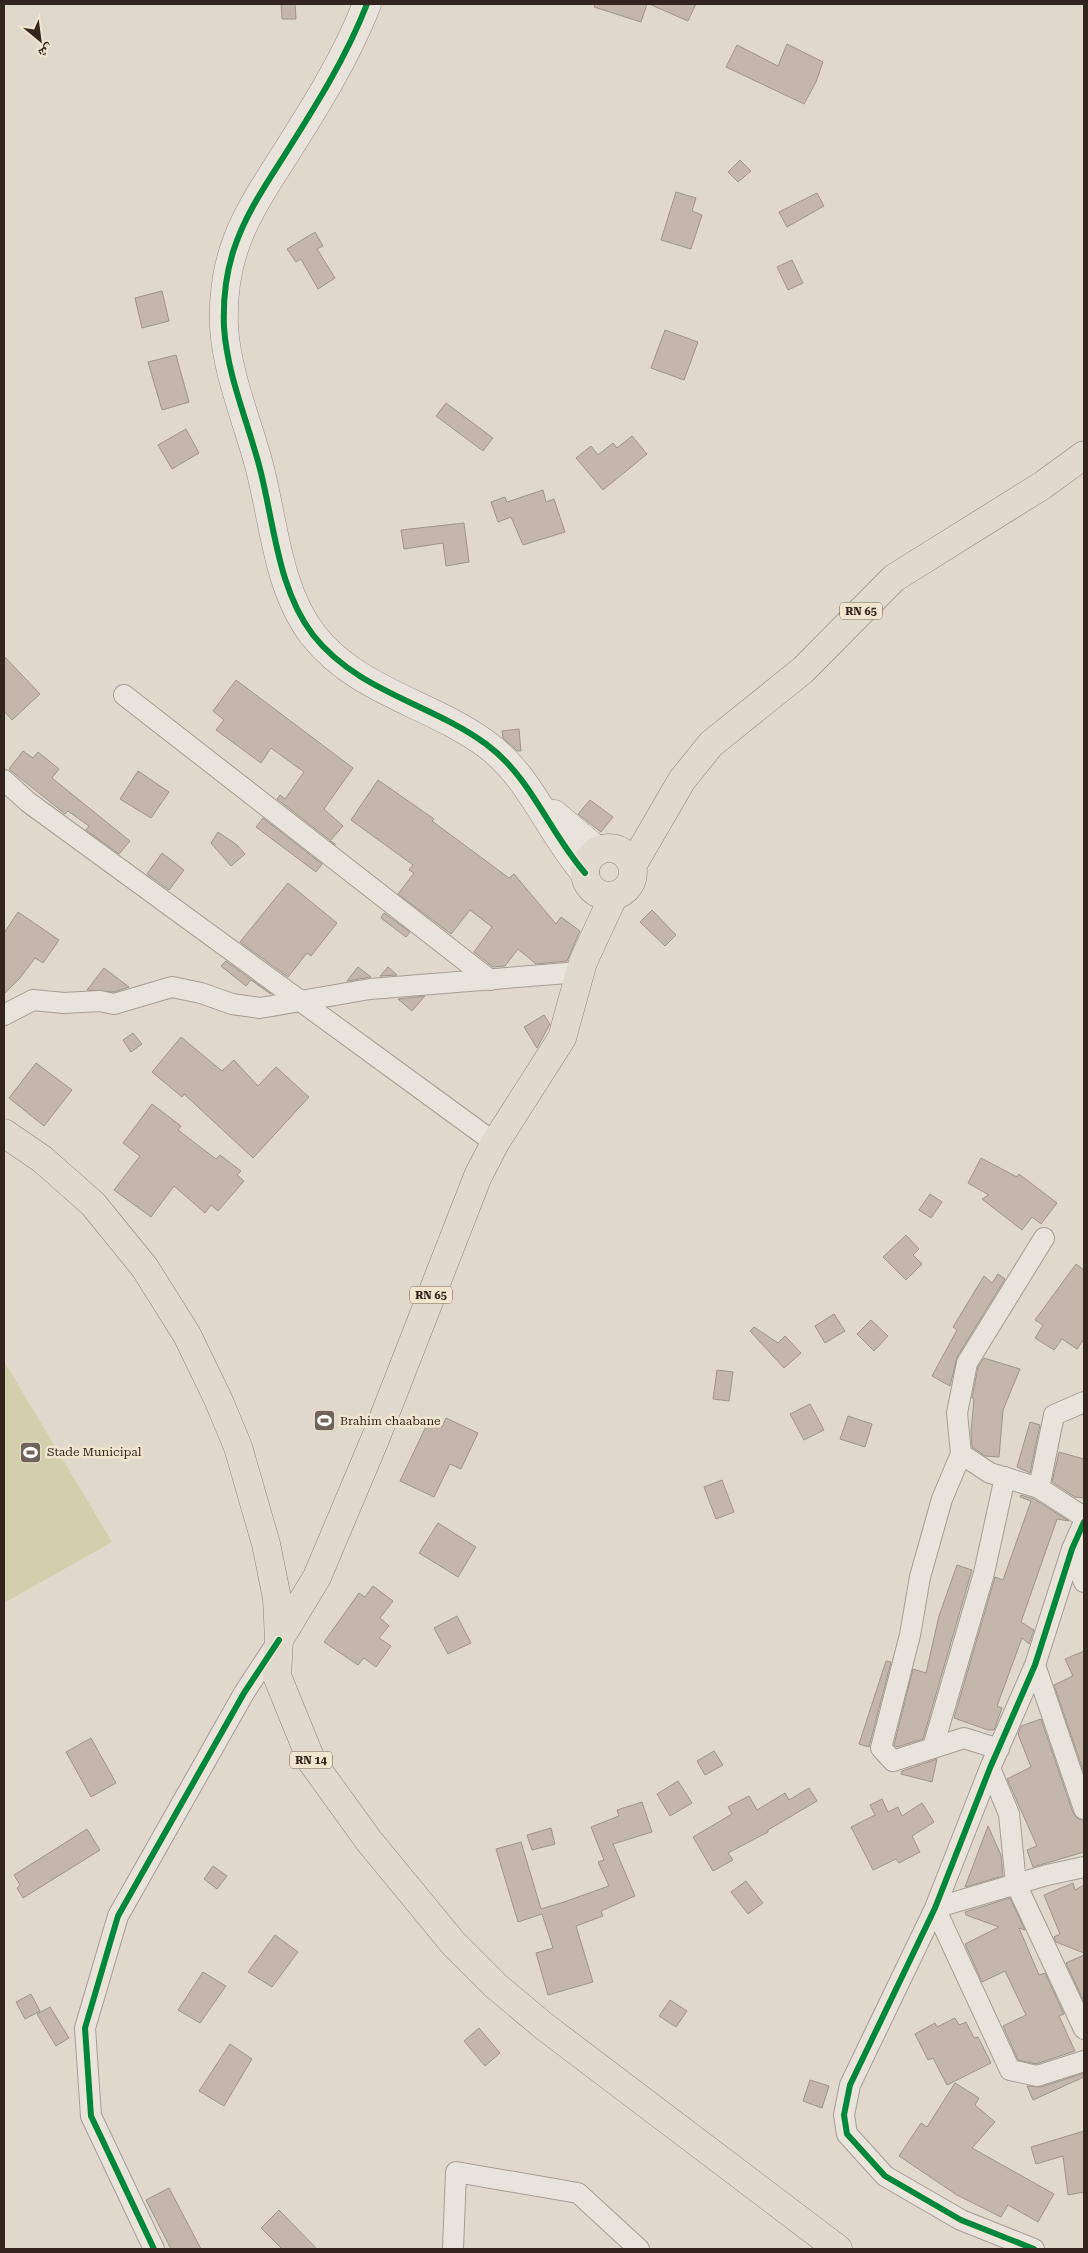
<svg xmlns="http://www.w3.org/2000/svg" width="1088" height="2253" font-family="'Roboto Serif','Noto Naskh Arabic',serif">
<rect width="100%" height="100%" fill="#e0d8ca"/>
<!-- green -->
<path fill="#d2cfad" d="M 4,1361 L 112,1542 L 4,1603 Z"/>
<!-- building -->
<path fill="#c4b6ab" stroke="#a0948a" d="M 281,4 L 295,4 L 296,19 L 282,19 Z
M 595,4 L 647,4 L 641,22 L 594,7 Z
M 649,4 L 696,4 L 688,21 Z
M 787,44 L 823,62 L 816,82 L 804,104 L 726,67 L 737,45 L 778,66 Z
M 740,160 L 751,171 L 738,182 L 728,172 Z
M 676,192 L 696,198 L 692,211 L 702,215 L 691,249 L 661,240 Z
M 817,193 L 824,206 L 787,227 L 779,212 Z
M 315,232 L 323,246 L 317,249 L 335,278 L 318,289 L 301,259 L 296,262 L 287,249 Z
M 792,260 L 803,283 L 788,290 L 777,267 Z
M 162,291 L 169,321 L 142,328 L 135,298 Z
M 665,330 L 698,342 L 684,380 L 651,368 Z
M 176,355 L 189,402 L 162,410 L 148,362 Z
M 446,403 L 493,438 L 483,451 L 436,416 Z
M 186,429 L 199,453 L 172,469 L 158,445 Z
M 632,436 L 647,454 L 603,490 L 576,458 L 591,446 L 598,455 L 613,443 L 617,448 Z
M 543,490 L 546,502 L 554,499 L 565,532 L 523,545 L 511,517 L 498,522 L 491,502 L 505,497 L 507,502 Z
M 464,523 L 469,562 L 446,566 L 443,543 L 404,549 L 401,530 Z
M 4,656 L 40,694 L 12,720 L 4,711 Z
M 236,680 L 353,768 L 324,809 L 343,826 L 330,841 L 336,845 L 277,799 L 280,795 L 285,799 L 304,772 L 271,748 L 261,763 L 216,730 L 224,720 L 213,711 Z
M 519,729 L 521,751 L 517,751 L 503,738 L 502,731 Z
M 23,751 L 33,758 L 38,752 L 59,769 L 52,778 L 130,841 L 119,854 L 86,830 L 89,826 L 68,811 L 65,814 L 9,769 Z
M 138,771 L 169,792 L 151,818 L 120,799 Z
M 378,780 L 434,819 L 432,821 L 509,878 L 514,874 L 556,924 L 561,917 L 580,931 L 567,961 L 536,964 L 518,949 L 505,966 L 493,967 L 474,952 L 492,927 L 470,910 L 451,934 L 398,894 L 414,873 L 409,870 L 413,865 L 351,820 Z
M 590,800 L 613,817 L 601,832 L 578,814 Z
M 263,818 L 322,864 L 316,872 L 256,827 Z
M 218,832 L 237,845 L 245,854 L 231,866 L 211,843 Z
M 162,853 L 184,870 L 169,890 L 147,874 Z
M 288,883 L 337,923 L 311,956 L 307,953 L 288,977 L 240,942 Z
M 652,910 L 676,935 L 665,946 L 640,922 Z
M 18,912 L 59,940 L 43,963 L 35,958 L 20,978 L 4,994 L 4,933 Z
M 384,913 L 410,932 L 406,937 L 381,918 Z
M 226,961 L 271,994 L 251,980 L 246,986 L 221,966 Z
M 358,967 L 371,977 L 347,981 Z
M 388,967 L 397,975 L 380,976 Z
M 104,968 L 129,987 L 114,992 L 87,990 Z
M 425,996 L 412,1011 L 398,999 Z
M 544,1015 L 550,1024 L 537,1048 L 524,1027 Z
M 133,1033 L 142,1044 L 131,1052 L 123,1040 Z
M 181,1037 L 222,1071 L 234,1060 L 258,1086 L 276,1067 L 309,1097 L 253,1158 L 184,1094 L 182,1097 L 152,1072 Z
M 36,1063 L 72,1090 L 44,1126 L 9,1098 Z
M 152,1104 L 181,1126 L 178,1130 L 216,1159 L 220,1155 L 241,1171 L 237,1175 L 244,1181 L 218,1211 L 211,1205 L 205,1213 L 174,1186 L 151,1217 L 114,1190 L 140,1156 L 123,1143 Z
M 981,1158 L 1017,1177 L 1019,1174 L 1057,1203 L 1041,1224 L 1032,1217 L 1022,1230 L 982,1199 L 989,1195 L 968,1183 Z
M 930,1194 L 942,1202 L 931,1218 L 919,1210 Z
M 906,1235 L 919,1249 L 913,1255 L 922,1264 L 906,1280 L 883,1257 Z
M 1076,1264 L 1084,1270 L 1084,1339 L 1077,1349 L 1062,1339 L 1054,1350 L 1035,1338 L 1043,1325 L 1035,1320 Z
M 998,1274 L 1005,1279 L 957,1357 L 950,1386 L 932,1376 L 957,1330 L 953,1327 L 984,1276 L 992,1283 Z
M 834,1314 L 845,1331 L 825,1343 L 815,1326 Z
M 871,1320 L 888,1336 L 874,1351 L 857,1334 Z
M 754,1327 L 778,1343 L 785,1336 L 801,1353 L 784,1368 L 750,1331 Z
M 984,1358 L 1020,1369 L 1003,1410 L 999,1457 L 985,1456 L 972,1447 L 971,1432 L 974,1399 L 972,1398 L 978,1367 Z
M 717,1370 L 733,1372 L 729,1401 L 713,1399 Z
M 810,1404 L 824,1430 L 804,1440 L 790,1414 Z
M 848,1416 L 872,1424 L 865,1447 L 840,1439 Z
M 446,1418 L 478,1433 L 461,1469 L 450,1464 L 434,1497 L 400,1481 L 429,1420 L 442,1427 Z
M 1030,1422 L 1040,1425 L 1030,1473 L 1017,1467 Z
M 1059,1452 L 1084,1459 L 1084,1498 L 1075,1497 L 1052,1482 Z
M 722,1480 L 734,1512 L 716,1519 L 704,1487 Z
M 1021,1495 L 1034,1499 L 1069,1521 L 1057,1519 L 1021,1622 L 1034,1630 L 1029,1644 L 1022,1638 L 997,1706 L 1002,1708 L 994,1730 L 988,1730 L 954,1718 L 995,1577 L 1003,1580 L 1031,1501 L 1020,1497 Z
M 438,1523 L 476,1547 L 458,1577 L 419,1553 Z
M 957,1565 L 972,1570 L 923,1739 L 897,1747 L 894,1745 L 913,1669 L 926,1673 L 939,1616 Z
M 373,1586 L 393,1601 L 380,1618 L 389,1626 L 379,1638 L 391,1646 L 376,1667 L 364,1658 L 358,1665 L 324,1642 L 359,1593 L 365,1597 Z
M 457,1616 L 471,1643 L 448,1654 L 434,1628 Z
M 1084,1651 L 1084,1773 L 1054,1685 L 1073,1676 L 1065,1659 Z
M 886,1661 L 891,1662 L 869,1747 L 859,1744 Z
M 1041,1719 L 1073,1813 L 1077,1818 L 1084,1821 L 1084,1852 L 1033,1867 L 1027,1850 L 1037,1846 L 1007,1779 L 1031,1767 L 1018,1734 L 1021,1726 Z
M 91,1738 L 116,1783 L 91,1797 L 66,1752 Z
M 714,1751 L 723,1765 L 705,1775 L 697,1761 Z
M 937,1759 L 932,1782 L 901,1774 L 902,1771 Z
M 678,1781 L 692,1803 L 670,1816 L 657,1794 Z
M 809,1788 L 817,1801 L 768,1830 L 768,1832 L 728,1853 L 733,1860 L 713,1871 L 693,1837 L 732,1814 L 728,1807 L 749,1796 L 757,1810 L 785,1793 L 789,1800 Z
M 882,1799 L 888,1812 L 898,1807 L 902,1816 L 922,1803 L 934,1822 L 912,1836 L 920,1852 L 899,1863 L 896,1859 L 873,1870 L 851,1827 L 875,1815 L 870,1805 Z
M 642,1802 L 652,1832 L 613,1844 L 635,1896 L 601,1911 L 603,1916 L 576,1926 L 593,1982 L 548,1995 L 536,1953 L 553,1948 L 542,1914 L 518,1922 L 496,1849 L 521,1842 L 541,1909 L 564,1902 L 609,1886 L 598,1862 L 604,1860 L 591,1827 L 619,1816 L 617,1810 Z
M 988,1826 L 1001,1855 L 1003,1876 L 965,1887 Z
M 551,1828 L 555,1844 L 532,1850 L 527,1835 Z
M 87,1829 L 100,1850 L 23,1898 L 17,1888 L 20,1885 L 14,1875 Z
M 213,1866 L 227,1876 L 217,1889 L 204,1879 Z
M 746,1881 L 763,1903 L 748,1914 L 731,1892 Z
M 1073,1883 L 1075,1890 L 1084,1885 L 1084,1953 L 1056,1942 L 1054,1937 L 1060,1934 L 1044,1895 Z
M 1010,1898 L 1025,1930 L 1019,1928 L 1039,1975 L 1045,1973 L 1064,2014 L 1059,2016 L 1075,2051 L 1036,2064 L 1018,2060 L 1003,2026 L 1026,2015 L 1005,1971 L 982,1982 L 965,1944 L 999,1927 L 966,1915 L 965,1912 Z
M 275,1935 L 298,1952 L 272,1987 L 248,1972 Z
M 1084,1955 L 1084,2002 L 1066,1963 Z
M 203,1972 L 226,1986 L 200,2023 L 178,2010 Z
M 31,1994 L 40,2011 L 25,2019 L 16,2002 Z
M 670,2000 L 687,2011 L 676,2027 L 659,2016 Z
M 50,2007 L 69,2038 L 56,2046 L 37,2014 Z
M 955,2018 L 959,2025 L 966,2022 L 974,2038 L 978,2037 L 991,2063 L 947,2085 L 933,2058 L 928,2060 L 915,2034 L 935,2023 L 937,2027 Z
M 479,2028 L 500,2053 L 485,2066 L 464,2041 Z
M 230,2044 L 252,2059 L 224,2106 L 199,2091 Z
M 1084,2073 L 1084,2077 L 1033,2100 L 1027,2086 L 1041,2087 Z
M 810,2080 L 829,2086 L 822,2108 L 803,2101 Z
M 955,2083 L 979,2098 L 975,2105 L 995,2122 L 972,2148 L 1054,2194 L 1038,2222 L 1008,2205 L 1001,2217 L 957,2195 L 899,2156 L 921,2123 L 927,2127 Z
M 1084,2131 L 1084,2192 L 1068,2195 L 1063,2156 L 1036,2164 L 1031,2147 Z
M 169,2188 L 201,2249 L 171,2249 L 146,2200 Z
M 279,2210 L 317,2249 L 282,2249 L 261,2228 Z"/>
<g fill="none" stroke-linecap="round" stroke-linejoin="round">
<defs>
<path id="street" d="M 124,695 L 490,980
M 4,780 L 28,802 L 495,1143
M 4,1015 L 33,1000 L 64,1003 L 100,1001 L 114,1004 L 172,987 L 201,993 L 232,1004 L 260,1008 L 370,989 L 580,972
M 1044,1238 L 967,1363 L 957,1413 L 961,1454 L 990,1473 L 1039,1488 L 1054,1415 L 1084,1402
M 961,1454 L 942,1499 L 920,1577 L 910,1635 L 881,1748 L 893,1761 L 964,1738 L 999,1749
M 1039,1488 L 1084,1517
M 1072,1549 L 1084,1582
M 1035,1665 L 1084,1809
M 933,1747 L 984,1573 L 1005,1477
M 990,1768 L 1009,1814 L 1016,1884 L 1084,2029
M 1084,1867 L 1047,1875 L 935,1908 L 1010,2070 L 1037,2076 L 1084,2061
M 154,2249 L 91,2116 L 85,2028 L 118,1916 L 244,1693 L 278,1641
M 453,2249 L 456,2172 L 578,2193 L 639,2249
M 1034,2249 L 961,2220 L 885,2176 L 847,2134 L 844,2115 L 850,2085 L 935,1908 L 990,1768 L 1035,1665 L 1072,1549 L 1084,1522"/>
<path id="secondary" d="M 367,4 C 346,58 315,107 284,156 C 265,186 245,215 234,249 C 226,273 223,302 224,327 C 227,374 247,420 259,465 C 274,521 277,588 313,635 C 358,692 430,703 486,744 C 531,777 549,832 585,873
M 554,814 L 598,851"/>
<path id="primary" d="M585 872a24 24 0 1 1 48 0a24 24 0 1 1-48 0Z
M 632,866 L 682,780 L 711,744 L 803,670 L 894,578 L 1043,485 L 1084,455
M 4,1133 L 42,1159 L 93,1204 L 145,1268 L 187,1335 L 218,1399 L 238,1447 L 266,1544 L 277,1598 L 279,1640 L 277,1676 L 312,1762 L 369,1841 L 453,1943 L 496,1986 L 545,2027 L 838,2249
M 279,1640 L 317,1577 L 376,1437 L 478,1176 L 495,1143 L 562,1038 L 583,962 L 614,895"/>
</defs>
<!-- street casing -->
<use href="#street" stroke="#a59d93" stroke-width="22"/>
<!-- secondary casing -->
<use href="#secondary" stroke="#958d84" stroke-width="29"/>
<!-- primary casing -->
<use href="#primary" stroke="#8b837a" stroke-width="29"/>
<!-- street -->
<use href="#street" stroke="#e9e4db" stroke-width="20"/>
<!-- secondary -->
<use href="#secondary" stroke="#e9e4db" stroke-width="28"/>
<!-- primary -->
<use href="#primary" stroke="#e0d9cd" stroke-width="28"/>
<defs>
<path id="cycleway" d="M 367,4 C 346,58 315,107 284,156 C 265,186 245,215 234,249 C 226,273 223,302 224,327 C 227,374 247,420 259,465 C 274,521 277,588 313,635 C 358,692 430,703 486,744 C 531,777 549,832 585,873
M 154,2249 L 91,2116 L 85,2028 L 118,1916 L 244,1693 L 279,1640
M 1034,2249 L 961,2220 L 885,2176 L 847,2134 L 844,2115 L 850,2085 L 935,1908 L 990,1768 L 1035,1665 L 1072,1549 L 1084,1522"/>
</defs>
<!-- cycleway casing -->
<use href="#cycleway" stroke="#f2e5cf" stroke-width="9"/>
<!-- cycleway -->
<use href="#cycleway" stroke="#00873e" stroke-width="6"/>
</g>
<!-- icons -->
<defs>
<symbol id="stadium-square" viewBox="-11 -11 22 22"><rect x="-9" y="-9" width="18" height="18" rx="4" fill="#70645a" stroke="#f2e5cf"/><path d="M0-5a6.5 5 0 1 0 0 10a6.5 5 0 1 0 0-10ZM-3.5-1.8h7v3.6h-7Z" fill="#fff"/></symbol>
</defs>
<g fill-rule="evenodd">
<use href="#stadium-square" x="312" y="1408" width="25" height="25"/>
<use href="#stadium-square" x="18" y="1440" width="25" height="25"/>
</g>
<g text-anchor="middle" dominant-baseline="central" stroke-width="5" stroke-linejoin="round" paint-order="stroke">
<!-- shield labels -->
<g fill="#f2e5cf" stroke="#6c5f52" stroke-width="1">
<rect x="840" y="602.5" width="42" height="17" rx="4"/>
<rect x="410" y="1286.5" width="42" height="17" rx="4"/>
<rect x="290" y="1751.5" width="42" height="17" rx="4"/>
</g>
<g font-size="11" font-weight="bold" fill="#33251d">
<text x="861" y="611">RN 65</text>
<text x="431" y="1295">RN 65</text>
<text x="311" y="1760">RN 14</text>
</g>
<!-- poi labels -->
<g font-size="12" fill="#33251d" stroke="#f2e5cf" text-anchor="start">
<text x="340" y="1421">Brahim chaabane</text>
<text x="47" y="1452">Stade Municipal</text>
</g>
</g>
<!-- border -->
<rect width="1088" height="2253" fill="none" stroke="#33251d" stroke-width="10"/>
<!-- north arrow -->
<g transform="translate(40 40) rotate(151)" stroke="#f2e5cf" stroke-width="4" paint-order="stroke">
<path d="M0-4L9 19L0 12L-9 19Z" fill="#33251d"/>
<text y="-8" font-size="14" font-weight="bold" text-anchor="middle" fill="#33251d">ش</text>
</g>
</svg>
